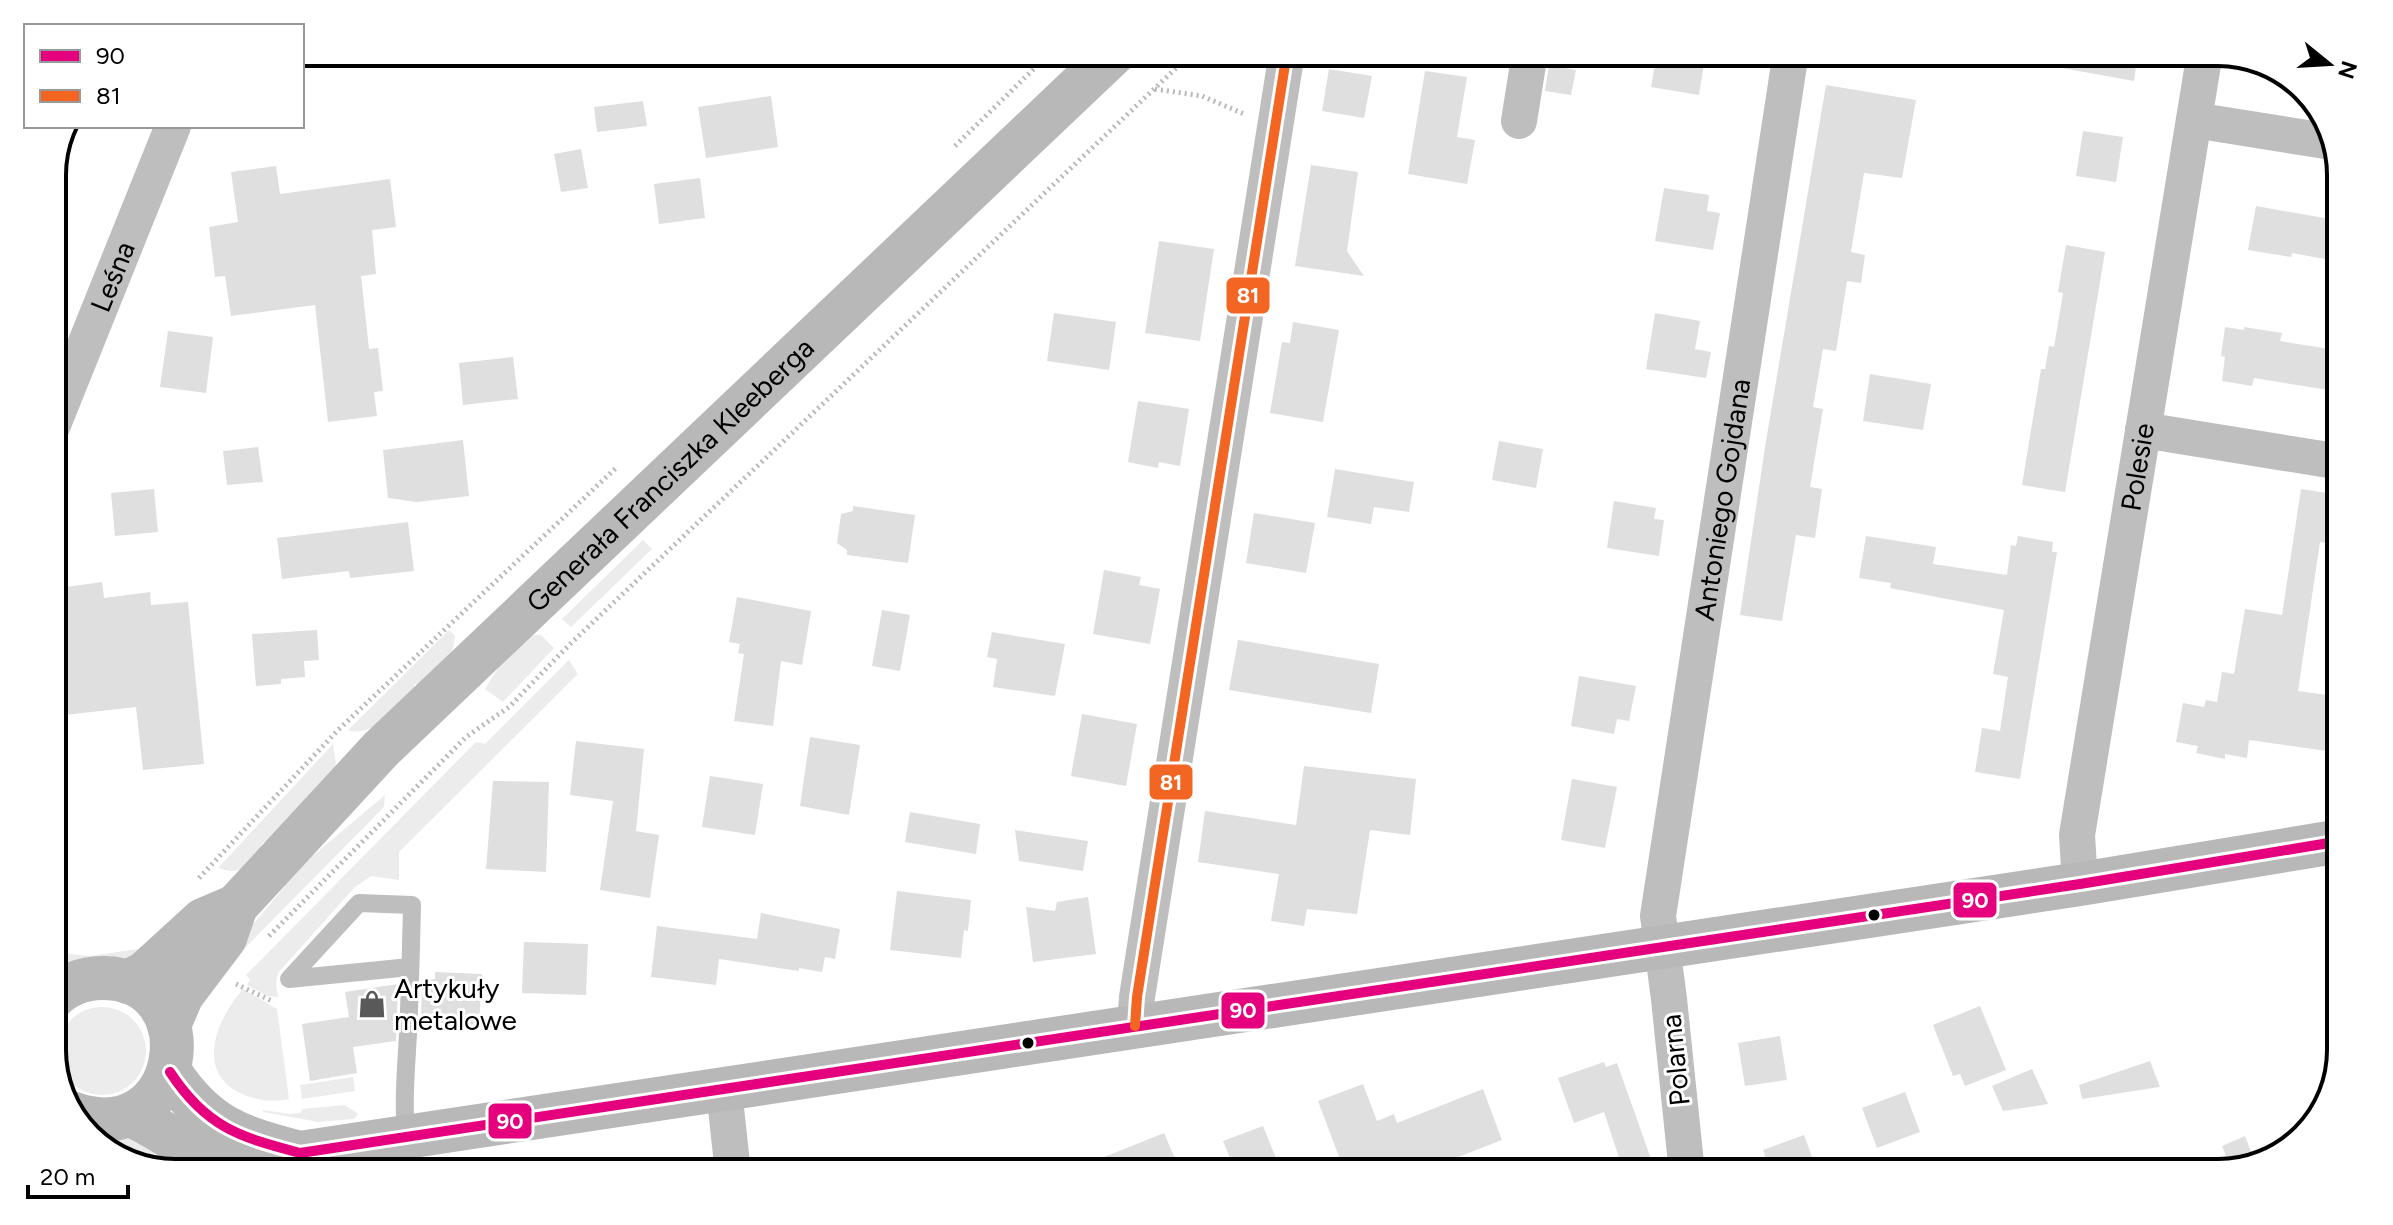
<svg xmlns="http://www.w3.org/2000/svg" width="2393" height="1225" font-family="Figtree,sans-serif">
<rect width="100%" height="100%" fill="#fff"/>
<!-- green -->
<path fill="#ececec" d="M 643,540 L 652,549 L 571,627 L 562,619 Z
M 449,630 L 455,636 C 455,658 435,671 420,685 L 415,684 C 408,705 371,739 348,730 Z
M 535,635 L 541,635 L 554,648 L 503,702 L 485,689 C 498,669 511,643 535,635 Z
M 569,660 L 578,674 L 399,852 L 399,880 L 371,876 L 354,888 L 278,973 L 276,983 L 278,997 L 267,996 L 247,985 L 250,980 L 246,975 L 476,742 L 485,744 Z
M 333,744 L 336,763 L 334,770 L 267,841 L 262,843 C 260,854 245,872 232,871 C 227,871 223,869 218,868 Z
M 385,795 L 384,807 L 236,957 L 225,958 L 285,886 L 284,880 Z
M 144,948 L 124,963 L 52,967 L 52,952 L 90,956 Z
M 243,989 L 277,1009 L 289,1099 C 275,1102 261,1101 247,1096 C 193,1076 215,1021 243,989 Z
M58 1051a44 44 0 1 1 88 0a44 44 0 1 1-88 0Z
M 353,1077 L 355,1091 L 302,1099 L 300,1085 Z
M 345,1105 L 358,1114 L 354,1119 L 319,1122 L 263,1112 L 263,1110 L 290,1114 L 301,1113 L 302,1109 Z
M 129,1137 L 170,1147 L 153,1168 L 121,1160 L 97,1140 Z"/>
<!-- building -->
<path fill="#dfdfdf" d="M 1657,52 L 1706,52 L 1699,95 L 1651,87 Z
M 2052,52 L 2138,52 L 2134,81 L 2051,66 Z
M 1549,65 L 1576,70 L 1571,95 L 1545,91 Z
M 1329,69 L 1372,76 L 1364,118 L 1322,111 Z
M 1425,71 L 1467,77 L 1457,137 L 1475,140 L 1467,184 L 1408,174 Z
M 1826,85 L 1916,100 L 1902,178 L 1864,173 L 1851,252 L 1865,255 L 1861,283 L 1847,281 L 1836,351 L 1823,349 L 1813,407 L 1823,409 L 1810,487 L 1822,489 L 1815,538 L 1796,535 L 1782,621 L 1740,615 L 1765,447 Z
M 771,96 L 778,147 L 706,158 L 698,107 Z
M 643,101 L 647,126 L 597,132 L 594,107 Z
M 2083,131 L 2123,137 L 2116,182 L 2076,176 Z
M 581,149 L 588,188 L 561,192 L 554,154 Z
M 1311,165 L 1358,172 L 1347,251 L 1364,276 L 1295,266 Z
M 276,166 L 280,194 L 390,179 L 396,227 L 372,230 L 376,274 L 361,276 L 369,349 L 378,348 L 383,391 L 374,392 L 377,416 L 328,422 L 315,305 L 231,316 L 225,276 L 215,277 L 209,227 L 238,222 L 231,172 Z
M 700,178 L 705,218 L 659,224 L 654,184 Z
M 1664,188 L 1709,195 L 1707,211 L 1720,213 L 1713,250 L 1655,241 Z
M 2256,206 L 2341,221 L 2341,262 L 2292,253 L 2291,257 L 2248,250 Z
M 1159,241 L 1214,249 L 1200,341 L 1145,333 Z
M 2066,245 L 2105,252 L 2065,492 L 2022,485 L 2041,369 L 2045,369 L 2049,346 L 2054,347 L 2063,293 L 2058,292 Z
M 1054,313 L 1116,322 L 1109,370 L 1047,361 Z
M 1655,313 L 1700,321 L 1695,349 L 1711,352 L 1706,378 L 1646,369 Z
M 1293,322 L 1339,330 L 1323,422 L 1270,413 L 1282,342 L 1290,343 Z
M 2225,327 L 2244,330 L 2244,327 L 2282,333 L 2280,341 L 2341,351 L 2341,392 L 2254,378 L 2252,386 L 2222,381 L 2225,357 L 2221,356 Z
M 168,331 L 213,337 L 206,393 L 160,387 Z
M 513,357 L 518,399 L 463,405 L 459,363 Z
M 1870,374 L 1931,384 L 1923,430 L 1863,421 Z
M 1138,401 L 1189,409 L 1180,466 L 1159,462 L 1158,468 L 1128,462 Z
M 463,440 L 469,496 L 417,502 L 388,498 L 383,450 Z
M 1499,441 L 1543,449 L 1536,488 L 1492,480 Z
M 258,447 L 263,482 L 227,485 L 223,451 Z
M 1335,469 L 1414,482 L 1409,512 L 1374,507 L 1371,524 L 1327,517 Z
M 154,489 L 158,532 L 115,536 L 111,493 Z
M 2301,489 L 2341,495 L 2341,546 L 2320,542 L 2298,691 L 2341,697 L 2341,753 L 2249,740 L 2247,758 L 2225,754 L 2225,759 L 2196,753 L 2198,746 L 2176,742 L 2183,703 L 2204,707 L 2206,700 L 2217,702 L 2222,672 L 2234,674 L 2245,609 L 2282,615 Z
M 1614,501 L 1656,508 L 1654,519 L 1664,520 L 1659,556 L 1607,548 Z
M 853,506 L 915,515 L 908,563 L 847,555 L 847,550 L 837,543 L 841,514 L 853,511 Z
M 1254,513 L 1315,523 L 1306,573 L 1246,563 Z
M 408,522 L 414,571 L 350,578 L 349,571 L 282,579 L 277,538 Z
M 1866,536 L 1936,547 L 1933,564 L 2007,575 L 2011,545 L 2016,546 L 2018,536 L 2053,542 L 2052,552 L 2057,552 L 2020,779 L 1975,772 L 1982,728 L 2000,731 L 2008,677 L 1993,674 L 2004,610 L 1890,588 L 1891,583 L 1859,578 Z
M 1104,570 L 1141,577 L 1139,585 L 1160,589 L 1150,644 L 1093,634 Z
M 102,582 L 104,598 L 150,592 L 151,605 L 188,602 L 204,764 L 143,770 L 136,707 L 56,716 L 52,670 L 62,669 L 52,589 Z
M 737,597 L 811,611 L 802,665 L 781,661 L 773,726 L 734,721 L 744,654 L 738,653 L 740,644 L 729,642 Z
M 882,610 L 910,615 L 900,671 L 872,666 Z
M 317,630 L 319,660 L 304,661 L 305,677 L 281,679 L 281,684 L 256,686 L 252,634 Z
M 992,632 L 1065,644 L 1055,696 L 993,687 L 997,659 L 987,657 Z
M 1238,640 L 1379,664 L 1371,713 L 1229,690 Z
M 1579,676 L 1636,686 L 1629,721 L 1617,719 L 1614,734 L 1571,726 Z
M 1082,714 L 1137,724 L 1126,786 L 1071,776 Z
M 810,737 L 860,745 L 849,815 L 800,806 Z
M 576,741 L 644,749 L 636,831 L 659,835 L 650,898 L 600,890 L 613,801 L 570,795 Z
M 1304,766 L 1416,779 L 1410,835 L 1370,830 L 1357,914 L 1307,909 L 1304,926 L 1271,921 L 1279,874 L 1198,862 L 1205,811 L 1296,825 Z
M 710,776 L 763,784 L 755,835 L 702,827 Z
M 1572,779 L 1617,787 L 1605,848 L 1561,840 Z
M 493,781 L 549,782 L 546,872 L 486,869 Z
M 910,812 L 980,824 L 976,854 L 905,842 Z
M 1015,830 L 1088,841 L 1083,871 L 1019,861 Z
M 897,891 L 971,900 L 968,931 L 964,930 L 961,958 L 890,950 Z
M 1088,897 L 1096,954 L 1033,962 L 1026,907 L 1055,911 L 1057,902 Z
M 761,913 L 840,929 L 835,959 L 825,957 L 822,972 L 799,968 L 799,971 L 719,959 L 716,985 L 651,977 L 657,926 L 757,939 Z
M 524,942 L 588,944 L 586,995 L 522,993 Z
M 435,972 L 482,974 L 479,1025 L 421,1022 L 422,981 L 435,979 Z
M 398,984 L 396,1041 L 353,1047 L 357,1073 L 310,1081 L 302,1024 L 349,1017 L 345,992 Z
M 1980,1006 L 2006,1070 L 1965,1086 L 1960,1074 L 1953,1076 L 1933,1025 Z
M 1780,1036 L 1787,1080 L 1745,1086 L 1738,1043 Z
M 2150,1061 L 2160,1087 L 2082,1099 L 2079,1085 Z
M 1604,1062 L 1606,1067 L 1617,1063 L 1656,1173 L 1624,1173 L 1604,1112 L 1574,1123 L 1558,1078 Z
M 2032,1069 L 2048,1104 L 2003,1111 L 1992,1086 Z
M 1363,1084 L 1377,1121 L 1394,1114 L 1397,1123 L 1483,1089 L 1502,1140 L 1417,1173 L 1345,1173 L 1318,1101 Z
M 1905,1092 L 1920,1132 L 1877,1148 L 1862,1108 Z
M 1263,1126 L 1282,1173 L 1236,1173 L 1223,1141 Z
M 1164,1133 L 1181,1173 L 1067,1173 L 1067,1172 Z
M 1804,1135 L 1818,1173 L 1771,1173 L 1763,1150 Z
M 2245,1136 L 2255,1162 L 2231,1169 L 2222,1146 Z"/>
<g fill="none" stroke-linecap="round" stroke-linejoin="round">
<!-- path -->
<path stroke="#b9b9b9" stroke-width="5" stroke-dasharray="2 4" stroke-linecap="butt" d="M 1155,89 L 1202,96 L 1244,114
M 955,146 L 1051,52
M 52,483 L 63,458
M 199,878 L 338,730 L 617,467
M 269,936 L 466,737 L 509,707 L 569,645 L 1193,52
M 52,941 L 68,943
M 236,984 L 274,1002"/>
<!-- lane -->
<path stroke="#bebebe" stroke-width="18" d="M 406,1138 C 403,1103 406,1069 408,1034 C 410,991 411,948 412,905 L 359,903 L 289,979 L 410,967"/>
<!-- street -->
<g stroke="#bebebe" stroke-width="36">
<path d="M 2194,120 L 2332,142"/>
<path d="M 1519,121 L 1530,52"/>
<path id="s1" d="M 52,427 L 173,126"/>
<path d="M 2143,430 L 2341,462"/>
<path id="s2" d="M 2080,884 L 2077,835 L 2205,52"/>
<path d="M 1135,1026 L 1137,997 L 1287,52"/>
<path d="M 724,1090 L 733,1173"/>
<path id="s3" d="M 1687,1173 L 1669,999 L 1658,916 L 1791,52"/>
</g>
<!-- secondary -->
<g stroke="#b8b8b8" stroke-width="44">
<path d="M 128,982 L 145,973 L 203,920 L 236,906"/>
<path d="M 52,999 C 64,985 84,978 102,978 C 211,977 186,1155 71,1113"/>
<path id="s4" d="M 169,1025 L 182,995 L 225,938 L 236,906 L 381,749 L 1115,52"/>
<path d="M 170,1072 C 206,1127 239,1137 300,1153 L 2080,884 L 2341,841"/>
<path d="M 130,1115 C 174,1133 223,1183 273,1170 C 283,1167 292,1159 300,1153"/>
</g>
<defs>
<path id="bus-1" d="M 170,1072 C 206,1127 239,1137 300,1153 L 2080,884 L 2341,841"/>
<path id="bus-2" d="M 1135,1026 L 1137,997 L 1287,52"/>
</defs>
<!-- bus-1 casing -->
<use href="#bus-1" stroke="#fff" stroke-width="16"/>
<!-- bus-2 casing -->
<use href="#bus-2" stroke="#fff" stroke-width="16"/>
<!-- bus-1 -->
<use href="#bus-1" stroke="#e5007d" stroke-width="10"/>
<!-- bus-2 -->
<use href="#bus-2" stroke="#f26522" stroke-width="10"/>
</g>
<!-- icons -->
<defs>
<symbol id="shop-bare" viewBox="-9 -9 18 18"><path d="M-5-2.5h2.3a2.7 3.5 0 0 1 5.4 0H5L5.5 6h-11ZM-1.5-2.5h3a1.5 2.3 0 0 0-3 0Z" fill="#595959" stroke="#fff" stroke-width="2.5" paint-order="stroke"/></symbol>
</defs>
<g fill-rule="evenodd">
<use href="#shop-bare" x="352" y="984" width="40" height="40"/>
</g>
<!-- markers -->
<g fill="#000" stroke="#fff" stroke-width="3">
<circle cx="1874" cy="915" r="7"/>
<circle cx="1028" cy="1043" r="7"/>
</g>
<g text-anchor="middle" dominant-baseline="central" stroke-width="6" stroke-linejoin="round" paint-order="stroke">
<!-- street labels -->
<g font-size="28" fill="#000" stroke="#fff">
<text stroke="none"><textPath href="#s1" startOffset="162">Leśna</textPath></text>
<text stroke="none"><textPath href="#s2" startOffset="422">Polesie</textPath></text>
<text stroke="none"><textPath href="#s4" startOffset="750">Generała Franciszka Kleeberga</textPath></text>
<text stroke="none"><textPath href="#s3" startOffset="680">Antoniego Gojdana</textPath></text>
<text transform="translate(1675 1060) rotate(-96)">Polarna</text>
</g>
<!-- poi labels -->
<g font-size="28" fill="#000" stroke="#fff" text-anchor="start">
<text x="394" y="988">Artykuły<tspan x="394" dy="32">metalowe</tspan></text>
</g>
</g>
<!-- crop -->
<path d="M0 0H2393V1225H0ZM175 66H2218A109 109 0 0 1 2327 175V1050A109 109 0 0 1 2218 1159H175A109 109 0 0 1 66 1050V175A109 109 0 0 1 175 66Z" fill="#fff" fill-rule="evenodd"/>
<path fill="none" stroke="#000" stroke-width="4" d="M175 66H2218A109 109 0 0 1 2327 175V1050A109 109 0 0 1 2218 1159H175A109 109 0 0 1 66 1050V175A109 109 0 0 1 175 66Z"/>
<g stroke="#fff" stroke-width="3">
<rect x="1225" y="276" width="46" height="39" rx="8" fill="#f26522"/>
<rect x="1148" y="763" width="46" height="38" rx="8" fill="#f26522"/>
<rect x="1952" y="881" width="46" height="38" rx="8" fill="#e5007d"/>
<rect x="1220" y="991" width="46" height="39" rx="8" fill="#e5007d"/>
<rect x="487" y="1102" width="46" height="38" rx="8" fill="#e5007d"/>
</g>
<g font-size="22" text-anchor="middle" font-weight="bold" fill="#fff">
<text x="1248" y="303">81</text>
<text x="1171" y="790">81</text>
<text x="1975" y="908">90</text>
<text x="1243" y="1018">90</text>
<text x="510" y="1129">90</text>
</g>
<!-- legend -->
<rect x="24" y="24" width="280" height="104" fill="#ffffff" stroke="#999999" stroke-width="2"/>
<rect x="40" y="50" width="40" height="12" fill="#e5007d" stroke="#999999" stroke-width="2"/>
<text x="96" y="64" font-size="24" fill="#000000">90</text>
<rect x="40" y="90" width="40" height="12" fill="#f26522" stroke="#999999" stroke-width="2"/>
<text x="96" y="104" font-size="24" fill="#000000">81</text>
<!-- north arrow -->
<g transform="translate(2329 64) rotate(108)" stroke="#ffffff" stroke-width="6" paint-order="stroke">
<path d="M0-6L14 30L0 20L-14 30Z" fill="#000000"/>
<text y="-12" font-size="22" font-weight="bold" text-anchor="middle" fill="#000000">N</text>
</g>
<!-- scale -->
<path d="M28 1185v12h100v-12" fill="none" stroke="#000000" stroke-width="4"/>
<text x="40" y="1185" font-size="24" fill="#000000" stroke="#ffffff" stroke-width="6" paint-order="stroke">20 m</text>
</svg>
